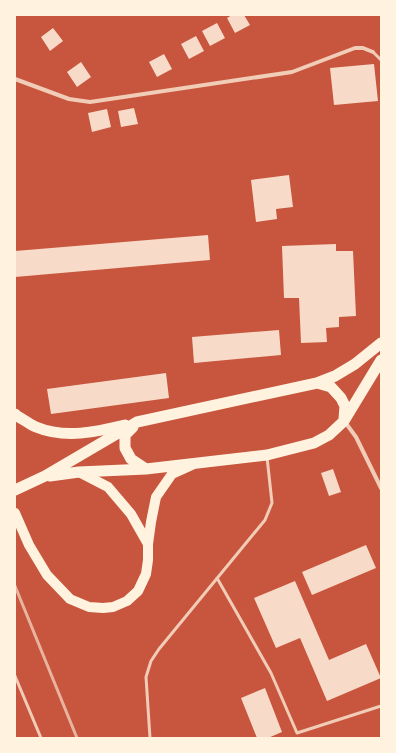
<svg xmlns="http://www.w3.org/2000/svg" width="396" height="753" font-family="'Source Sans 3',sans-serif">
<rect width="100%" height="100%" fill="#c8553d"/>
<!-- building -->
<path fill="#f7dbc8" d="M 232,15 L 244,15 L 250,25 L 235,33 L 227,18 Z
M 217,23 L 225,38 L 210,46 L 202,31 Z
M 53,28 L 63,41 L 50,51 L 41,37 Z
M 196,36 L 204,51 L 189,59 L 181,44 Z
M 164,54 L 172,69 L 157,77 L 149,62 Z
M 81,62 L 91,77 L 77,87 L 67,72 Z
M 374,64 L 378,101 L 334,105 L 330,68 Z
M 134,108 L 138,124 L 121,127 L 118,111 Z
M 107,109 L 111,127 L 92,132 L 88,113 Z
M 289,175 L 293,207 L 276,209 L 277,219 L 256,222 L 251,180 Z
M 208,235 L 210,260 L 15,277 L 15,251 Z
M 336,244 L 336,251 L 353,251 L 356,316 L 339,317 L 339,327 L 326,328 L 327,342 L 301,343 L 299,298 L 284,298 L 282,246 Z
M 279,330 L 281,355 L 194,363 L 192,337 Z
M 166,373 L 169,398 L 51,414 L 47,389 Z
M 333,469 L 341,492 L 329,496 L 321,473 Z
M 366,545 L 376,568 L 312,595 L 302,572 Z
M 295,581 L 329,660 L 366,644 L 381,678 L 327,701 L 300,638 L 276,648 L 254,598 Z
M 265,688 L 282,732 L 268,738 L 257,738 L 241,698 Z"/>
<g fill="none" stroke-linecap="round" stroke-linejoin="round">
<!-- service -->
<path stroke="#f1ccb7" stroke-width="3" d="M 373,52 L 381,60
M 217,578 L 271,673 L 297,733 L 381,706
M 15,676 L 41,738
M 150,738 L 146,677 L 151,661 L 159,649 L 265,520 L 272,503 L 267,457"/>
<!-- minor -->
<path stroke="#f1ccb7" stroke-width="4" d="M 15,79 L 69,99 L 90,102 L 292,72 L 355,48 L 363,48 L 373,52
M 345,422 L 356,437 L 381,488"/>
<!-- primary -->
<path stroke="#fff3e0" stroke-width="10" d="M 79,472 L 108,487 L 131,514 L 148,544
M 15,513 L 29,545 L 47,575 L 70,599 L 89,607 L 103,608 L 113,607 L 127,601 L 138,591 L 146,574 L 148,560 L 148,544 L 151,522 L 156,497 L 172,474 L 192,465"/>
<!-- trunk -->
<path stroke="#fff3e0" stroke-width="11" d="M 317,383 L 331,387 L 341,398 L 345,406 L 344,419
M 15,414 L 17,416 C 23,419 29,424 36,427 C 65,439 96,432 125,425
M 133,427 L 125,435 L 125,448 L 131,459 L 146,469
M 50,476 L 79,472 L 146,469 L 267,455 L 314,443 L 329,435 L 344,421 L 381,360
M 15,490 L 45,476 L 137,422 L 317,383 L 335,376 L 355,364 L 381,343"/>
<!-- rail -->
<path stroke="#e9b49f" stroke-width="3" d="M 15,586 L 77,738"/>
</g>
<!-- border -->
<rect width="396" height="753" fill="none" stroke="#fff3e0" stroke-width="32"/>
</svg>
